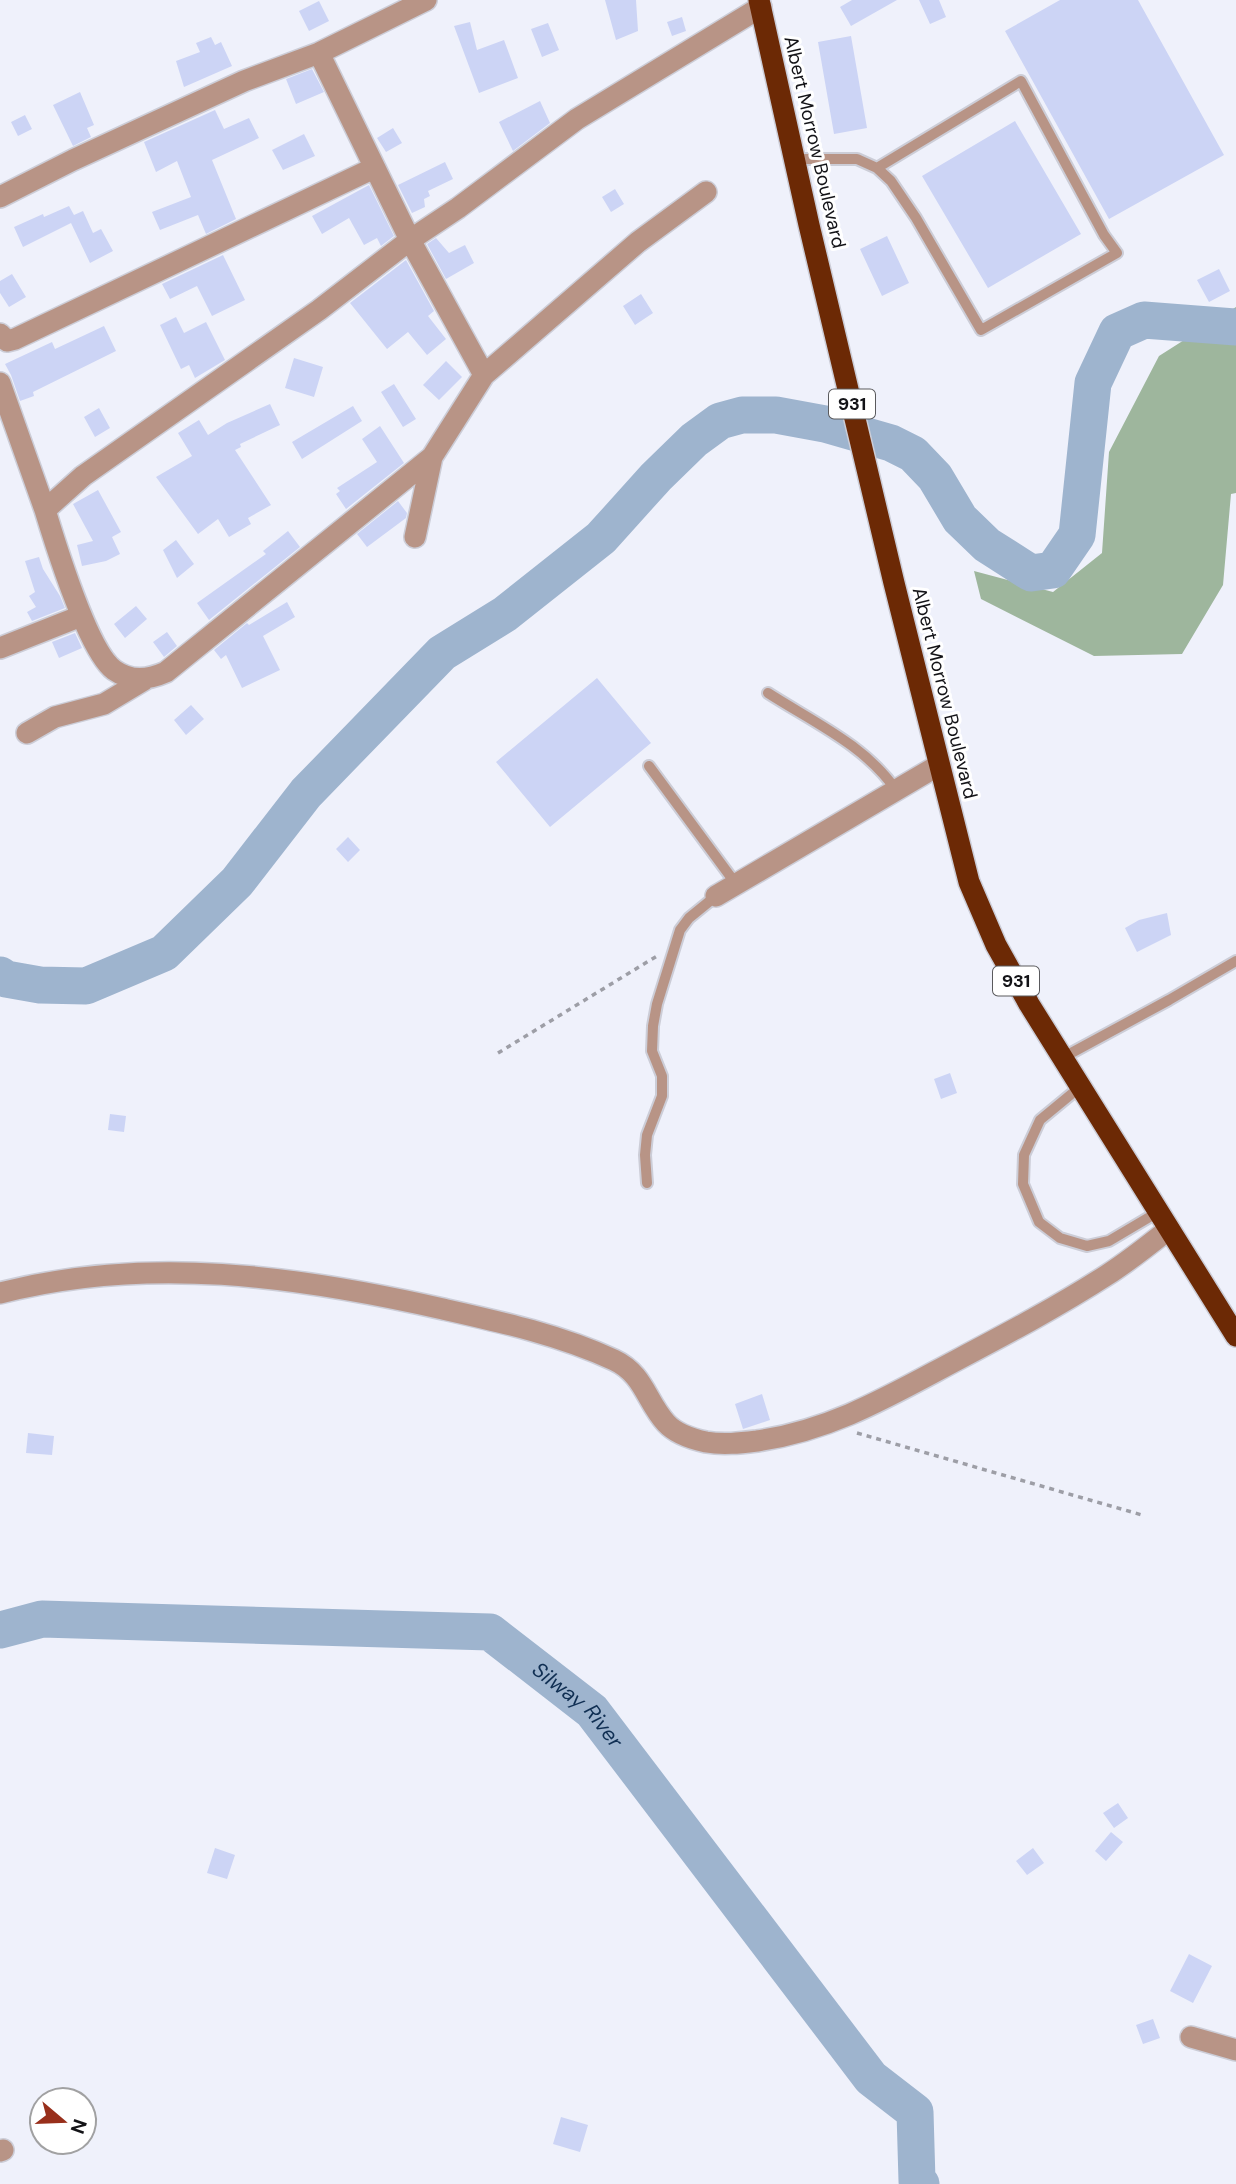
<svg xmlns="http://www.w3.org/2000/svg" width="1236" height="2184" font-family="'DM Sans',sans-serif">
<rect width="100%" height="100%" fill="#eff1fb"/>
<!-- forest -->
<path fill="#9eb69d" d="M 1236,307 L 1236,493 L 1231,494 L 1223,585 L 1182,654 L 1094,656 L 981,599 L 974,571 L 1053,592 L 1102,553 L 1109,452 L 1159,356 Z"/>
<g fill="none" stroke-linecap="round" stroke-linejoin="round">
<!-- river -->
<g stroke="#9eb4ce" stroke-width="37">
<path d="M 0,975 L 6,979 L 40,985 L 86,986 L 164,953 L 237,882 L 306,793 L 442,653 L 505,614 L 601,538 L 656,477 L 694,440 L 720,421 L 742,415 L 776,415 L 825,424 L 891,443 L 913,454 L 935,477 L 960,519 L 987,545 L 1031,573 L 1053,570 L 1077,535 L 1093,383 L 1117,332 L 1144,320 L 1236,327"/>
<path id="s1" d="M 0,1630 L 42,1619 L 490,1632 L 592,1711 L 871,2078 L 915,2112 L 917,2181 L 921,2184"/>
</g>
</g>
<!-- building -->
<path fill="#ccd4f5" d="M 605,0 L 636,0 L 638,31 L 616,40 Z
M 852,0 L 897,0 L 851,26 L 840,7 Z
M 919,0 L 939,0 L 946,17 L 930,24 Z
M 1060,0 L 1138,0 L 1224,155 L 1109,219 L 1005,31 Z
M 319,1 L 329,21 L 309,31 L 299,11 Z
M 682,17 L 686,31 L 672,36 L 667,22 Z
M 470,22 L 477,50 L 504,40 L 518,78 L 479,93 L 454,26 Z
M 548,23 L 559,50 L 542,57 L 531,29 Z
M 851,36 L 867,128 L 834,134 L 818,42 Z
M 211,37 L 215,45 L 221,42 L 232,66 L 184,87 L 176,61 L 200,52 L 196,43 Z
M 312,69 L 324,92 L 296,104 L 286,79 Z
M 80,92 L 94,125 L 87,128 L 91,137 L 73,146 L 53,105 Z
M 540,101 L 550,123 L 513,151 L 499,122 Z
M 215,110 L 224,129 L 249,118 L 259,138 L 212,160 L 236,219 L 206,234 L 198,215 L 160,230 L 152,212 L 191,197 L 177,161 L 156,172 L 144,142 Z
M 25,115 L 32,129 L 18,136 L 11,122 Z
M 1015,121 L 1081,234 L 988,288 L 922,176 Z
M 393,128 L 402,143 L 386,152 L 377,138 Z
M 304,134 L 315,156 L 283,170 L 272,150 Z
M 445,162 L 453,179 L 428,191 L 430,196 L 424,199 L 425,207 L 412,213 L 398,185 Z
M 369,185 L 394,236 L 381,246 L 377,238 L 364,245 L 349,218 L 322,234 L 312,216 Z
M 615,189 L 624,204 L 611,212 L 602,197 Z
M 69,206 L 74,215 L 83,211 L 93,233 L 101,229 L 113,251 L 90,263 L 71,223 L 23,247 L 14,227 L 43,214 L 44,217 Z
M 887,236 L 909,283 L 882,296 L 860,249 Z
M 436,238 L 449,253 L 465,245 L 474,263 L 446,279 L 427,244 Z
M 223,255 L 245,300 L 212,316 L 197,286 L 170,299 L 162,284 Z
M 406,260 L 434,311 L 428,316 L 446,339 L 427,355 L 408,332 L 387,349 L 350,303 Z
M 1219,269 L 1230,291 L 1209,302 L 1197,280 Z
M 12,274 L 26,297 L 9,307 L 0,293 L 0,281 Z
M 641,294 L 653,313 L 635,325 L 623,306 Z
M 176,317 L 184,333 L 206,322 L 225,360 L 195,378 L 189,365 L 181,369 L 160,325 Z
M 104,326 L 116,351 L 33,392 L 34,396 L 20,401 L 11,375 L 5,364 L 52,342 L 55,349 Z
M 294,358 L 323,367 L 314,397 L 285,388 Z
M 446,361 L 462,377 L 439,400 L 423,385 Z
M 394,384 L 416,419 L 403,427 L 381,392 Z
M 270,404 L 280,425 L 240,444 L 241,447 L 235,450 L 271,505 L 248,518 L 251,524 L 229,537 L 218,519 L 198,534 L 156,477 L 192,456 L 178,433 L 199,420 L 208,435 L 227,423 Z
M 353,406 L 362,421 L 302,459 L 292,442 Z
M 99,408 L 110,428 L 95,437 L 84,417 Z
M 380,426 L 404,463 L 346,509 L 336,494 L 340,491 L 337,488 L 377,462 L 362,439 Z
M 98,490 L 121,532 L 112,537 L 120,554 L 106,561 L 82,566 L 77,545 L 93,541 L 73,504 Z
M 398,501 L 407,513 L 406,518 L 367,547 L 357,534 Z
M 288,531 L 300,547 L 209,620 L 197,603 L 266,554 L 263,551 Z
M 176,540 L 194,564 L 177,578 L 163,550 Z
M 39,557 L 43,569 L 60,596 L 65,608 L 32,621 L 27,612 L 36,607 L 29,596 L 35,592 L 25,561 Z
M 287,602 L 295,617 L 263,636 L 280,670 L 242,688 L 226,655 L 221,659 L 214,650 L 247,623 L 249,625 Z
M 136,606 L 147,619 L 125,638 L 114,624 Z
M 167,632 L 177,646 L 164,657 L 153,642 Z
M 75,633 L 82,648 L 59,658 L 52,642 Z
M 597,678 L 651,743 L 550,827 L 496,762 Z
M 191,705 L 204,719 L 186,735 L 174,720 Z
M 348,837 L 360,850 L 348,862 L 336,849 Z
M 1167,913 L 1171,935 L 1137,952 L 1125,928 L 1139,920 Z
M 950,1073 L 957,1093 L 941,1099 L 934,1079 Z
M 110,1114 L 126,1116 L 124,1132 L 108,1130 Z
M 762,1394 L 770,1420 L 743,1429 L 735,1404 Z
M 28,1433 L 54,1436 L 52,1455 L 26,1453 Z
M 1118,1803 L 1128,1818 L 1114,1828 L 1103,1813 Z
M 1111,1832 L 1123,1842 L 1106,1861 L 1095,1851 Z
M 215,1848 L 235,1855 L 227,1879 L 207,1873 Z
M 1033,1848 L 1044,1863 L 1027,1875 L 1016,1861 Z
M 1189,1954 L 1212,1966 L 1193,2003 L 1170,1991 Z
M 1153,2019 L 1160,2038 L 1143,2044 L 1136,2025 Z
M 561,2117 L 588,2125 L 580,2152 L 553,2144 Z"/>
<g fill="none" stroke-linecap="round" stroke-linejoin="round">
<defs>
<path id="lane" d="M 796,159 L 857,159 L 877,168 L 891,181 L 916,218 L 981,330 L 1117,253 L 1104,235 L 1021,81 L 877,168
M 768,693 C 813,722 865,745 896,790
M 649,766 L 736,884
M 1062,1058 L 1169,1000 L 1236,961
M 1080,1087 L 1040,1120 L 1024,1155 L 1023,1184 L 1039,1222 L 1060,1238 L 1087,1246 L 1109,1241 L 1158,1212
M 647,1183 L 645,1155 L 647,1135 L 662,1096 L 662,1076 L 652,1051 L 653,1026 L 657,1004 L 680,930 L 689,918 L 716,896"/>
<path id="street" d="M 319,53 L 410,240 L 484,375
M 0,197 L 73,160 L 244,81 L 319,53 L 426,0
M 0,334 L 7,341 L 15,339 L 374,168
M 0,383 L 45,510
M 432,457 L 166,672 C 148,680 131,682 114,670 C 88,651 55,543 45,510 L 83,476 L 319,310 L 410,240 L 458,208 L 577,119 L 761,7
M 415,537 L 432,457 L 484,375 L 638,242 L 706,192
M 0,648 L 81,616
M 27,733 L 55,717 L 104,704 L 144,680
M 716,896 L 939,765
M 0,1293 C 147,1255 297,1276 443,1309 C 501,1322 560,1335 614,1360 C 644,1374 646,1401 666,1423 C 676,1434 692,1439 706,1442 C 723,1445 740,1443 757,1441 C 833,1430 891,1395 957,1360 C 1008,1333 1059,1306 1107,1275 C 1129,1261 1149,1245 1169,1229
M 1191,2037 L 1236,2050
M 0,2151 L 3,2150"/>
<path id="highway" d="M 759,0 L 809,225 L 894,583 L 969,882 L 996,945 L 1029,1004 L 1236,1336"/>
</defs>
<!-- lane casing -->
<use href="#lane" stroke="#cccdd7" stroke-width="14"/>
<!-- street casing -->
<use href="#street" stroke="#cccdd7" stroke-width="24"/>
<!-- highway casing -->
<use href="#highway" stroke="#cccdd7" stroke-width="24"/>
<!-- path -->
<path stroke="#9d9ea6" stroke-width="3.5" stroke-dasharray="5 5" stroke-linecap="butt" d="M 498,1053 L 657,956
M 857,1433 L 1142,1515"/>
<!-- lane -->
<use href="#lane" stroke="#b89486" stroke-width="10"/>
<!-- street -->
<use href="#street" stroke="#b89486" stroke-width="21"/>
<!-- highway -->
<use href="#highway" stroke="#6c2905" stroke-width="21"/>
</g>
<g text-anchor="middle" dominant-baseline="central" stroke-width="6" stroke-linejoin="round" paint-order="stroke">
<!-- shield labels -->
<g fill="#fff" stroke="#5a5a5d" stroke-width="2">
<rect x="829" y="389.5" width="46" height="29" rx="5"/>
<rect x="993" y="966.5" width="46" height="29" rx="5"/>
</g>
<g font-size="18" font-weight="bold" fill="#131317">
<text x="852" y="404">931</text>
<text x="1016" y="981">931</text>
</g>
<!-- street labels -->
<g font-size="19" fill="#131317" stroke="#fff">
<text transform="translate(815 142) rotate(77)">Albert Morrow Boulevard</text>
<text transform="translate(945 693) rotate(76)">Albert Morrow Boulevard</text>
</g>
<!-- water labels -->
<g font-size="21" font-style="italic" fill="#102f53" stroke="#fff">
<text stroke="none"><textPath href="#s1" startOffset="606">Silway River</textPath></text>
</g>
</g>
<!-- north arrow -->
<g transform="translate(63 2121) rotate(109)"><circle r="33" fill="#ffffff" stroke="#a1a1a2" stroke-width="2"/>
<path d="M0-5L12 26L0 18L-12 26Z" fill="#982f1b"/>
<text y="-10" font-size="19" font-weight="bold" text-anchor="middle" fill="#131317">N</text>
</g>
</svg>
